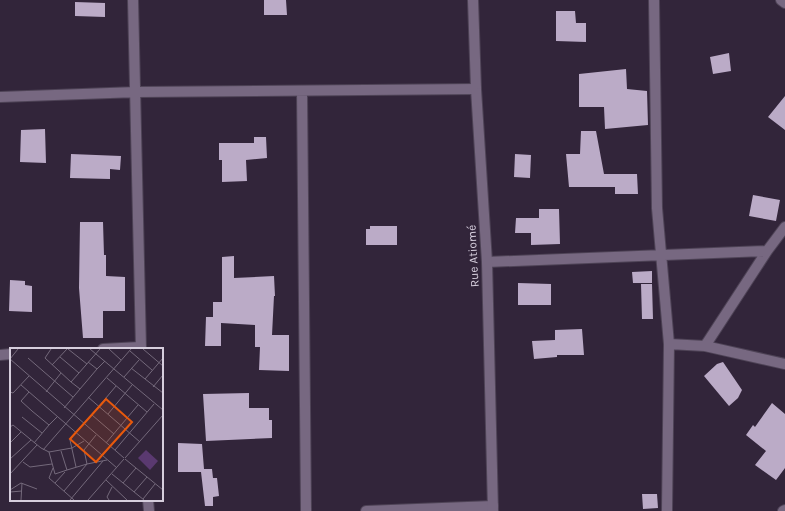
<svg xmlns="http://www.w3.org/2000/svg" width="785" height="511" font-family="Karla,sans-serif">
<rect width="100%" height="100%" fill="#32253a"/>
<!-- building -->
<path fill="#bbabc7" d="M 264,0 L 286,0 L 287,15 L 264,15 Z
M 75,2 L 105,3 L 105,17 L 75,16 Z
M 556,11 L 575,11 L 576,23 L 586,23 L 586,42 L 556,41 Z
M 729,53 L 731,71 L 713,74 L 710,57 Z
M 626,69 L 627,89 L 647,91 L 648,125 L 605,129 L 604,107 L 579,107 L 579,74 Z
M 785,96 L 785,130 L 768,117 Z
M 45,129 L 46,163 L 20,162 L 21,130 Z
M 581,131 L 596,131 L 604,174 L 637,174 L 638,194 L 615,194 L 615,187 L 569,187 L 566,154 L 580,154 Z
M 254,137 L 266,137 L 267,158 L 246,160 L 247,181 L 222,182 L 222,160 L 219,160 L 219,143 L 254,143 Z
M 71,154 L 121,156 L 120,170 L 110,169 L 110,179 L 70,178 Z
M 515,154 L 531,155 L 530,178 L 514,177 Z
M 753,195 L 780,200 L 776,221 L 749,216 Z
M 539,209 L 559,209 L 560,244 L 531,245 L 531,233 L 515,233 L 516,218 L 539,218 Z
M 80,222 L 103,222 L 104,255 L 106,255 L 106,276 L 125,277 L 125,311 L 103,311 L 103,338 L 83,338 L 79,288 Z
M 370,226 L 397,226 L 397,245 L 366,245 L 366,229 L 370,229 Z
M 234,256 L 234,278 L 274,276 L 275,296 L 274,296 L 272,335 L 289,335 L 289,371 L 259,370 L 260,347 L 255,347 L 255,325 L 221,323 L 221,346 L 205,346 L 206,317 L 213,317 L 213,302 L 222,302 L 222,257 Z
M 652,271 L 652,283 L 633,283 L 632,272 Z
M 10,280 L 25,281 L 25,285 L 32,286 L 32,312 L 9,311 Z
M 518,283 L 551,284 L 551,305 L 518,305 Z
M 641,284 L 652,284 L 653,319 L 642,319 Z
M 582,329 L 584,355 L 557,355 L 557,357 L 534,359 L 532,341 L 555,340 L 555,330 Z
M 723,362 L 742,390 L 738,398 L 729,406 L 704,376 L 717,364 Z
M 249,393 L 249,408 L 269,408 L 269,420 L 272,420 L 272,438 L 206,441 L 203,394 Z
M 772,403 L 785,414 L 785,468 L 776,480 L 755,465 L 766,451 L 746,435 L 753,425 L 755,427 Z
M 178,443 L 202,444 L 204,469 L 212,469 L 213,478 L 217,478 L 219,496 L 213,497 L 213,506 L 205,506 L 201,472 L 178,472 Z
M 642,494 L 657,494 L 658,508 L 643,509 Z"/>
<g fill="none" stroke-linecap="round" stroke-linejoin="round">
<defs>
<path id="street" d="M 133,0 L 141,349
M 654,0 L 657,208 L 669,344 L 667,511
M 781,0 L 785,3
M 302,91 L 306,511
M 0,97 L 137,92 L 476,89
M 487,262 L 767,251 L 785,227
M 669,344 L 705,346 L 785,364
M 705,346 L 767,251
M 103,349 L 140,347
M 0,355 L 11,354
M 148,500 L 149,511
M 366,511 L 493,506
M 783,511 L 785,510"/>
<path id="secondary" d="M 473,0 L 476,89 L 487,262 L 493,511"/>
</defs>
<!-- street casing -->
<use href="#street" stroke="#4e4356" stroke-width="12"/>
<!-- secondary casing -->
<use href="#secondary" stroke="#4e4356" stroke-width="12"/>
<!-- street -->
<use href="#street" stroke="#776881" stroke-width="10"/>
<!-- secondary -->
<use href="#secondary" stroke="#776881" stroke-width="10"/>
</g>
<g text-anchor="middle" dominant-baseline="central" stroke-width="4" stroke-linejoin="round" paint-order="stroke">
<!-- street labels -->
<g font-size="12" fill="#d6cedd" stroke="#32253a">
<text transform="translate(473 256) rotate(-93)">Rue Atiomé</text>
</g>
</g>
<!-- overview -->
<g transform="translate(10 348)">
<rect width="153" height="153" fill="#32253a"/>
<path d="M 136,102 L 148,113 L 140,122 L 128,110 Z" fill="#5a3970"/>
<path fill="none" stroke="#74697b" stroke-width="1" d="M 41,1 L 35,10 L 61,34 L 90,1M 58,1 L 77,16M 80,1 L 153,62M 99,1 L 111,12M 133,1 L 153,18M 120,3 L 142,22M 50,9 L 69,25M 18,10 L 63,49M 0,11 L 114,110M 0,11 L 8,1M 78,14 L 87,21 L 95,13M 42,17 L 57,1M 121,20 L 153,45M 114,29 L 129,12M 97,30 L 137,64M 135,31 L 153,10M 61,34 L 70,41 L 87,21M 11,37 L 107,120M 143,39 L 153,27M 0,44 L 3,45 L 19,28M 19,44 L 11,53 L 22,63 L 39,77 L 47,69M 36,44 L 51,25M 78,49 L 130,94M 54,60 L 70,41M 98,66 L 122,37M 82,67 L 104,86M 12,69 L 32,85M 74,76 L 106,38M 0,79 L 3,77 L 31,100 L 39,104 L 62,100 L 74,93M 65,85 L 60,92 L 66,119M 86,87 L 74,102 L 77,116 L 97,112M 0,95 L 11,84M 24,95 L 39,77M 96,95 L 128,57M 33,102 L 121,1M 105,102 L 144,56M 51,103 L 57,122 L 77,116 L 54,143M 39,104 L 45,126 L 57,122M 115,110 L 153,67M 0,111 L 21,92M 115,111 L 153,142M 13,114 L 20,119 L 42,116M 43,120 L 39,130 L 64,152M 0,126 L 27,97M 102,126 L 134,152M 96,132 L 117,152M 45,135 L 55,124M 113,135 L 126,120M 0,142 L 11,135 L 27,141M 0,144 L 12,143M 124,144 L 137,129M 133,151 L 145,136M 11,152 L 12,135M 60,152 L 93,113M 78,152 L 114,111M 99,152 L 97,149 L 102,139"/>
<path fill="#e8590c" fill-opacity="0.15" stroke="#e8590c" stroke-width="2" d="M 96,51 L 122,74 L 86,114 L 60,91 Z"/>
<rect width="153" height="153" fill="none" stroke="#d6cedd" stroke-width="2"/>
</g>
</svg>
